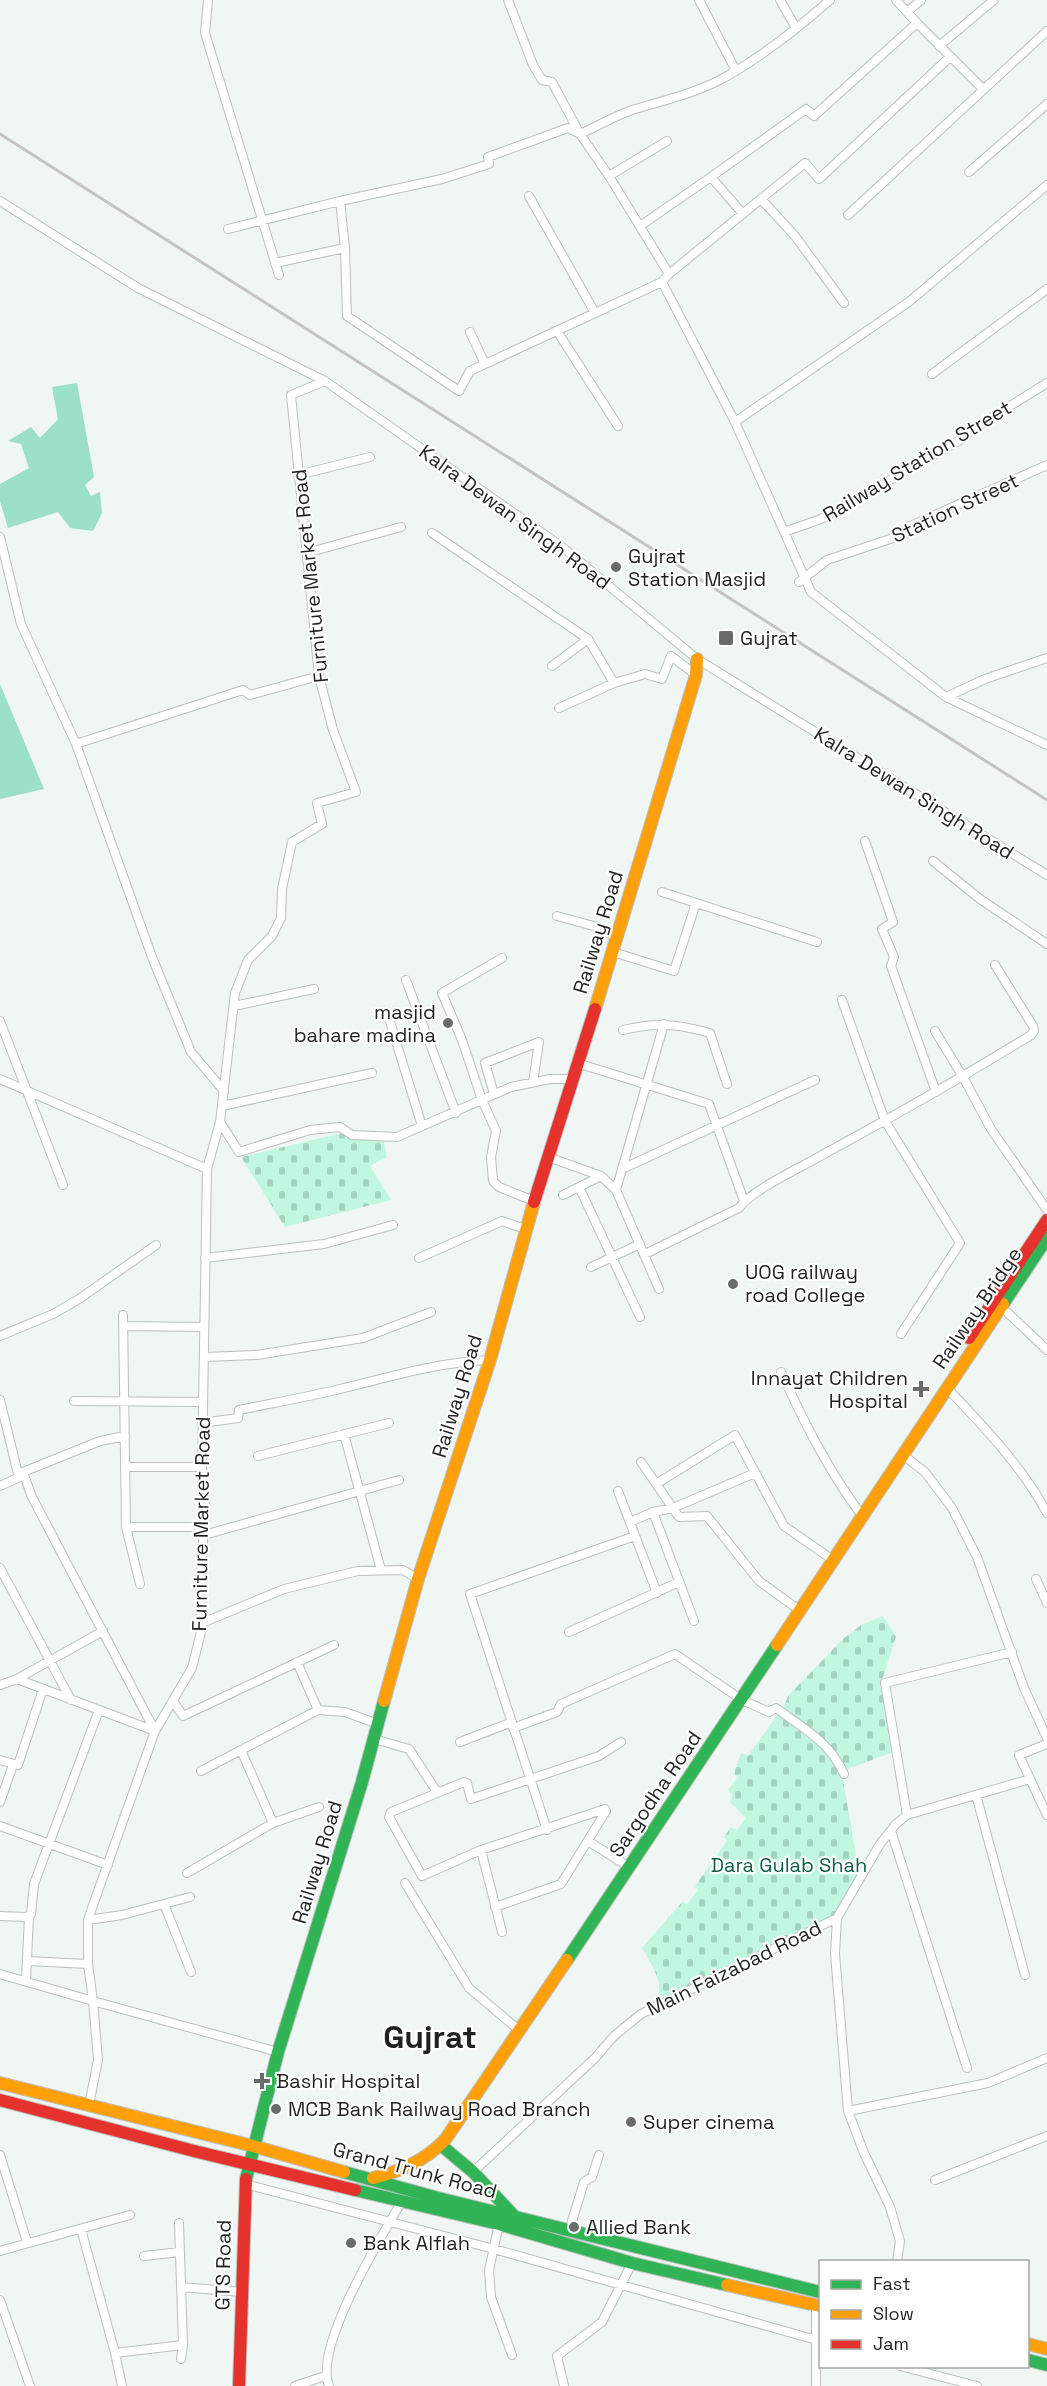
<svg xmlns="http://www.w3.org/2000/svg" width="1047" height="2386" font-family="'Space Grotesk',sans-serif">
<defs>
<pattern id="cemetery-stones" width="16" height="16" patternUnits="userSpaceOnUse" patternTransform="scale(1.5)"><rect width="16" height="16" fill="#c1f6e1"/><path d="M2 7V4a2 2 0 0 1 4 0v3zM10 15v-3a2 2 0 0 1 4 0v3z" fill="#a5d3c1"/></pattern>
</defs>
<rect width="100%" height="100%" fill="#f0f6f3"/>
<!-- cemetery -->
<path fill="url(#cemetery-stones)" d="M 343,1133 L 364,1139 L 384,1142 L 387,1157 L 370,1166 L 391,1200 L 285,1227 L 241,1157 Z
M 883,1616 L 896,1637 L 882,1680 L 893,1752 L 845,1770 C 836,1741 807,1727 783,1709 L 788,1696 L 843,1639 L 861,1625 Z
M 778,1714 L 825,1748 L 841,1769 L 859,1872 L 834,1915 L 656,2002 C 666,1984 651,1964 642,1948 L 682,1902 L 687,1904 L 698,1890 L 695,1886 L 727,1841 L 724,1837 L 731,1827 L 737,1830 L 746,1818 L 730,1802 L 732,1795 L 728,1790 L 737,1778 L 734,1773 L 741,1753 L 748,1756 Z"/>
<!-- water -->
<path fill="#9be0c7" d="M 77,383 L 94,477 L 85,485 L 91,496 L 100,492 L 102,513 L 93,531 L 70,528 L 58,512 L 8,528 L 0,501 L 0,484 L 29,468 L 21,444 L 8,441 L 31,427 L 40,438 L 58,419 L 52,387 Z
M 0,684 L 44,789 L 0,799 Z"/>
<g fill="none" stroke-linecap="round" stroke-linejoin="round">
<defs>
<path id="street" d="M 208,0 L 205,33 L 279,275
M 508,0 L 533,65 L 542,80 L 552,82 L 580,134 C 598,126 616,115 635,109 C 663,101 691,94 718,81 C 756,61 797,29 830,0
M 699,0 L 736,71
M 780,0 L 796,28
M 896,0 L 917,23
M 907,12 L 921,0
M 939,46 L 994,0
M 969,172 L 1047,104
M 609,176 L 667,141
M 711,177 L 806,109 L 814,116 L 917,23 L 983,89
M 529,196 L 595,313
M 761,199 L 795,236 L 844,303
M 0,201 L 138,288 L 325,381 L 561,546 L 697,659 L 1047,875
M 848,215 L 1047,31
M 640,226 L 711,177 L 743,214
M 228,229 L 340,201
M 275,263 L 345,248
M 669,274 L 805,163 L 819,179 L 950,57
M 662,282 L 470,371 L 459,391 L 347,316 L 345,248 L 340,201 L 442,179 L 489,164 L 488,157 L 568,128 L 580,134 L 609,176 L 669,274 L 662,282 L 735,422 L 811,592 L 946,697 L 1047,745
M 557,331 L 618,426
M 470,332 L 485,364
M 932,374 L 1047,289
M 735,422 L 910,301 L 1047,185
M 298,475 L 370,457
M 784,532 L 821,519 L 964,438 L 970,431 L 1047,383
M 432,533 L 588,639 L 614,683
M 0,537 L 21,624 L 76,744 L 152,957 L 191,1052 L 224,1091
M 306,553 L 401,527
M 799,582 L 827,560 L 911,532 L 908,527 L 1047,465
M 552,666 L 588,639
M 946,697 L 985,679 L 1047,658
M 559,708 L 614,683 L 645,674 L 662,679 L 671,656 L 696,675
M 76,744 L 243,690 L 250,695 L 319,676
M 865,841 L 892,919 L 893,922 L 882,929 L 894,957 L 891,966 L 936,1092
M 933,861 L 980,899 L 1047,944
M 662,892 L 817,942
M 557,916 L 597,927 L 618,938
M 613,952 L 674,971 L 696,903
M 502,958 L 442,993 L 462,1040 L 482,1100 L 496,1131 L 491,1157 L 493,1181 L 499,1187 L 534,1201
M 406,980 L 456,1113
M 842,1000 L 885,1121 L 960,1243 L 901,1334
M 234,1006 L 314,989
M 387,1012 L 422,1126
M 0,1021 L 63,1185
M 623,1030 C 656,1022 678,1024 710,1033 L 727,1084
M 935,1031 L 963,1077 L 991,1129 L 1047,1210
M 577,1063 L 709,1104 L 744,1201
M 0,1079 L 207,1169
M 494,1094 L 485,1063 L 539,1042 L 533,1082
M 222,1106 L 372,1073
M 220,1122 L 239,1152 L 310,1130 L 340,1127 L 352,1135 L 397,1137 L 511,1087 L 550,1079 L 572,1079
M 548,1157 L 601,1176 L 616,1190 L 659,1289
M 622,1169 L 815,1080
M 579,1187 L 640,1317
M 616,1190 L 664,1024
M 563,1195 L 601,1176
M 645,1254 L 739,1208 C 753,1189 802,1167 824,1154 C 894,1116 963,1077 1031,1035 L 1034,1031 L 1033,1026 L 995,965
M 205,1258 L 324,1244 L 393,1225
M 419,1258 L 502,1221 L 525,1229
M 591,1267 L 640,1244
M 1008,1313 L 1047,1350
M 123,1315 L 126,1527 L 140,1584
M 124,1326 L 204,1327
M 0,1336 L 53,1314 L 79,1299 L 156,1245
M 204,1357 L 257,1355 L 363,1338 L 431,1312
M 781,1372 C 806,1426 827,1468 862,1516
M 951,1392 C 986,1429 1023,1468 1047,1513
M 0,1400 L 18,1474 L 24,1475 L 32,1497 L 155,1731
M 74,1401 L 203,1402
M 202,1423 L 238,1418 L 239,1410 C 273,1403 307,1397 340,1389 C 390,1377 438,1362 490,1360
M 344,1434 L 381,1570
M 903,1455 L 925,1472 L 952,1508 L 977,1557 L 1024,1688 L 1047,1738
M 258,1456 L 389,1423
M 641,1462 L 679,1517 L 707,1516 L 759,1581 L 799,1610
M 126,1467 L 202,1467
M 18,1474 L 100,1441 L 125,1436
M 656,1484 L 735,1435 L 784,1526 L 833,1560
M 0,1486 L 24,1475
M 618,1491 L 657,1593
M 653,1512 L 694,1621
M 630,1522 L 653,1512 L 673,1508 L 755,1473
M 126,1527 L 197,1527 L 204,1535 L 399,1480
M 0,1568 L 71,1700
M 1036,1579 L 1047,1603
M 202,1623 L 284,1589 L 358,1571 L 403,1570 L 418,1579
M 569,1632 L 679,1582
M 297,1662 L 318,1710
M 17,1679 L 155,1731
M 0,1685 L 17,1679 L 103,1631
M 173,1701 L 183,1716 L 334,1645
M 513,1728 L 557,1712 L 561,1704 L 675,1654 L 742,1700 L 769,1712 L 776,1708 C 803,1728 830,1742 844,1774
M 374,1739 L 409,1749 L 437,1792
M 460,1742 L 512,1722
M 241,1750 L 273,1823
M 0,1760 L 18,1765 L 43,1689
M 201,1771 L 318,1710 L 345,1712 L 378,1724
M 1030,1779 L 1019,1755 L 1047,1744
M 976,1795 L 1025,1975
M 0,1802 L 13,1765
M 907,1815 L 885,1683 L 1012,1652
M 0,1826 L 108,1865
M 547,1830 L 470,1594 L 635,1536
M 891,1831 L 967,2068
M 588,1841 L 629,1867
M 481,1850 L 502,1932
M 187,1873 L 273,1823 L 319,1807
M 405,1883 L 469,1988 L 520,2031
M 164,1904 L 191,1972
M 495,1907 L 561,1884 L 606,1811 L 605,1809 L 481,1850 L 422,1876 L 389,1817 L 391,1812 L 464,1782 L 467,1783 L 471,1799 L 599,1756 L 621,1742
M 0,1916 L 27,1917 L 31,1914 L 34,1884 L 99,1710
M 837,1918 L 835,1954 L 848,2111 L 864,2153 L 890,2207 L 900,2241 L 897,2262
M 88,1920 L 122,1915 L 190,1897
M 27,1961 L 88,1964
M 0,1974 L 93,2001 L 98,2060 L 89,2105
M 26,1981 L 29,1916
M 278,2052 L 93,2001 L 88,1964 L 88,1920 L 92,1908 L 155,1731 L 192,1668 L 202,1628 L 200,1596 L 205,1506 L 202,1467 L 207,1169 L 220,1122 L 235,993 L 248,960 L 272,936 L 281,918 L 282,889 L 292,842 L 322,824 L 317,803 L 356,792 L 333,730 L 319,676 L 291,395 L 325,381
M 848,2111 L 988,2083 L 1047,2058
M 0,2155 L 27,2242
M 473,2172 L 595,2058 L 614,2036 L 641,2014 L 837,1918 L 880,1844 L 896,1824 L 907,1815 L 1030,1779 L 1047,1815
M 935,2180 L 1047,2136
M 245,2184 L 494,2249 L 820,2341
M 499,2224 L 489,2270 L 491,2297 L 512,2355
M 81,2229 L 115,2353
M 569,2231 L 584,2182 L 592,2177 L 599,2155
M 0,2251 L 130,2215
M 144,2256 L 180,2252
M 181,2287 L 242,2292
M 0,2300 L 30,2386
M 816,2303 L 816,2386
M 181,2359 L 183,2345
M 900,2366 L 977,2386
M 122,2386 L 115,2353 L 183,2345 L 179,2223
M 295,2386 L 325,2376
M 329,2386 C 313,2348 381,2237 402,2201
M 564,2386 L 557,2356 L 602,2322 L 632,2263"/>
<path id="fast" d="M 1003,1304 L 1047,1238
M 567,1960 L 777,1645
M 442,2146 L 473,2172 L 515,2217
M 344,2172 L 438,2198 L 820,2292
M 246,2179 L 278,2052 L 362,1782 L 384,1701
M 355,2190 L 499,2224 L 632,2263 L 727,2285
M 1028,2360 L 1047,2365"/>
<path id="slow" d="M 595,1009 L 696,675 L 697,659
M 777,1645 L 1003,1304
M 384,1701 L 418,1579 L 490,1360 L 534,1202
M 0,2083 L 253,2146 L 344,2172
M 373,2178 C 402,2171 424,2161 445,2140 L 567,1960
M 727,2285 L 820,2306
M 1028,2344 L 1047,2349"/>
<path id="jam" d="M 534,1202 L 595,1009
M 969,1338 L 1047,1220
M 0,2100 L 194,2151 L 355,2190
M 239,2386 L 246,2179"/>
</defs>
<!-- street casing -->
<use href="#street" stroke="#bcc0be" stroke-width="10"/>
<!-- fast casing -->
<use href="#fast" stroke="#bcc0be" stroke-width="14"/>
<!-- slow casing -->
<use href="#slow" stroke="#bcc0be" stroke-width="14"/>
<!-- jam casing -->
<use href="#jam" stroke="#bcc0be" stroke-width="14"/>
<!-- street -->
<use href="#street" stroke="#fdfefd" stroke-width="8"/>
<!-- fast -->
<use href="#fast" stroke="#30b455" stroke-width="12"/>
<!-- slow -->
<use href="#slow" stroke="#ff9f0a" stroke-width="12"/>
<!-- jam -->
<use href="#jam" stroke="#e5322d" stroke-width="12"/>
<!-- rail -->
<path stroke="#c3c4c3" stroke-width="3" d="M 0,134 L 1047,800"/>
</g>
<!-- markers -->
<g fill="#686c6a" stroke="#fff" stroke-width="2">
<circle cx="616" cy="567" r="6"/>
<rect x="718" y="630" width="16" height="16" rx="3"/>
<circle cx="448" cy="1023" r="6"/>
<circle cx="733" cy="1284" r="6"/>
<path d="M918 1380h6v6h6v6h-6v6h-6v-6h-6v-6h6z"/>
<path d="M259 2072h6v6h6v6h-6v6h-6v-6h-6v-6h6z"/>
<circle cx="276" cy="2109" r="6"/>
<circle cx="631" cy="2122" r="6"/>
<circle cx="574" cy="2227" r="6"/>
<circle cx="351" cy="2243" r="6"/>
</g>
<g text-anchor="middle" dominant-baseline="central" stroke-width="4.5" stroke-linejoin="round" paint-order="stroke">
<!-- street labels -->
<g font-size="20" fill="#1e2220" stroke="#fff">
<text transform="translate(917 461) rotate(-31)">Railway Station Street</text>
<text transform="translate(955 508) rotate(-25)">Station Street</text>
<text transform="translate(515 517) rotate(36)">Kalra Dewan Singh Road</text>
<text transform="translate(310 576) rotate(-96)">Furniture Market Road</text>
<text transform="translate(914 793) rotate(32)">Kalra Dewan Singh Road</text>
<text transform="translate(598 932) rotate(-73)">Railway Road</text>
<text transform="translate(977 1308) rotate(-56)">Railway Bridge</text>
<text transform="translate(457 1396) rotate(-73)">Railway Road</text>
<text transform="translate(201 1524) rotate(-89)">Furniture Market Road</text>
<text transform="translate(655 1794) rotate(-56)">Sargodha Road</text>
<text transform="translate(317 1862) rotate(-73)">Railway Road</text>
<text transform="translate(734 1968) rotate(-26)">Main Faizabad Road</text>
<text transform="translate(415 2170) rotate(15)">Grand Trunk Road</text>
<text transform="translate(223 2265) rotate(-89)">GTS Road</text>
</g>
<!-- poi labels -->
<g font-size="20" fill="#1e2220" stroke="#fff" text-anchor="start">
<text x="628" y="556">Gujrat<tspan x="628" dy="23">Station Masjid</tspan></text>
<text x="740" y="638">Gujrat</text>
<text x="436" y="1012" text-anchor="end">masjid<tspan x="436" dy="23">bahare madina</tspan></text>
<text x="745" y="1272">UOG railway<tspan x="745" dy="23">road College</tspan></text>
<text x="908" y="1378" text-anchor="end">Innayat Children<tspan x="908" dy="23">Hospital</tspan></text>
<text x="276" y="2081">Bashir Hospital</text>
<text x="288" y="2109">MCB Bank Railway Road Branch</text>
<text x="643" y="2122">Super cinema</text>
<text x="586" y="2227">Allied Bank</text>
<text x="363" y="2243">Bank Alflah</text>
</g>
<!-- park labels -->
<g font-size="20" fill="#0f5e47" stroke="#fff">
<text x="789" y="1865">Dara Gulab Shah</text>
</g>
<!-- town labels -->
<g font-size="32" font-weight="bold" fill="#1e2220" stroke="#fff">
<text x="430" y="2037">Gujrat</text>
</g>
</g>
<!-- legend -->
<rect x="819" y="2260" width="210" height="108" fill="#ffffff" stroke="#a5a7a6" stroke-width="1.5"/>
<rect x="831" y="2280" width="30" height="9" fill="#30b455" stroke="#a5a7a6" stroke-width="1.5"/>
<text x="873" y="2290" font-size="18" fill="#1e2220">Fast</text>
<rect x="831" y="2310" width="30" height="9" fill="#ff9f0a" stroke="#a5a7a6" stroke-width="1.5"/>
<text x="873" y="2320" font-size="18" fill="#1e2220">Slow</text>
<rect x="831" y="2340" width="30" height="9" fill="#e5322d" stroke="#a5a7a6" stroke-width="1.5"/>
<text x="873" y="2350" font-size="18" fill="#1e2220">Jam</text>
</svg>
